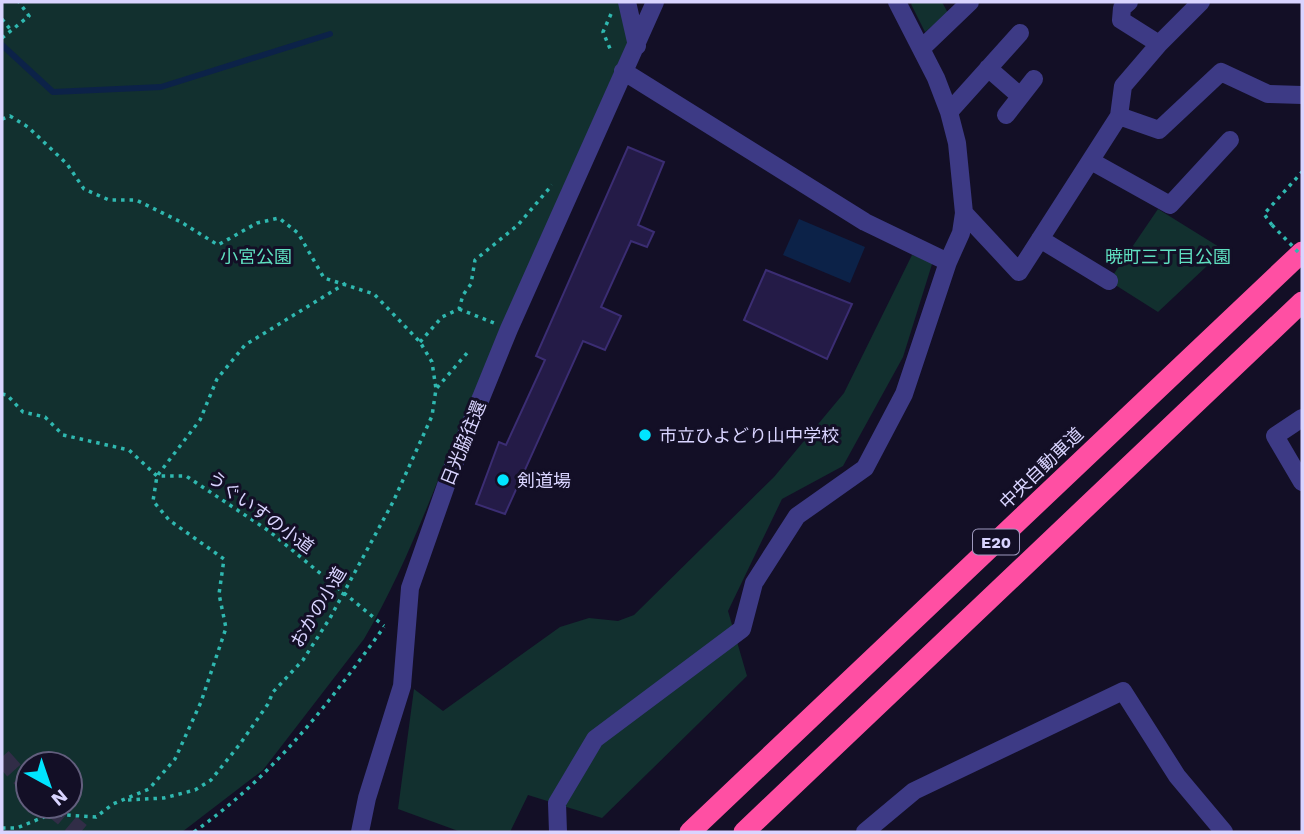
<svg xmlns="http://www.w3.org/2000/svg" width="1304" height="834" font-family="'Work Sans','Noto Sans JP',sans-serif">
<rect width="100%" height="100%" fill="#130f26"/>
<!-- green -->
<path fill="#12302f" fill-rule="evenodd" d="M 2,2 L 624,2 L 630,37 C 575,160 521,283 468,407 C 435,485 407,566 364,639 L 263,770 L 182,832 L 2,832 ZM 28,764 L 70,764 L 70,806 L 28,806 Z
M 913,2 L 942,2 L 948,13 L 925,32 L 911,4 Z
M 1158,209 L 1224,250 L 1158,312 L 1109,281 Z
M 912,255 L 933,261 L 903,357 L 843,466 L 782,499 L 728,611 L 747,676 L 602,818 L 528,795 L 510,832 L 461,832 L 398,809 L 414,689 L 443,711 L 560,627 L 589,618 L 618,621 L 634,615 L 774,477 L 844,393 Z"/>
<!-- water -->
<path fill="#0c2248" d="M 799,219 L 865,247 L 850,283 L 783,255 Z"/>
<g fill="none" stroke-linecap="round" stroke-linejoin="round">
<!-- stream -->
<path stroke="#0c2248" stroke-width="6" d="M 2,45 L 53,92 L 161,87 L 330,34"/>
</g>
<!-- building -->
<path fill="#241b47" stroke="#3b2d73" stroke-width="2" d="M 628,147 L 664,162 L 638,225 L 654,232 L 647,247 L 631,241 L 601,307 L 621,316 L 605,350 L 583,341 L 505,514 L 476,504 L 499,442 L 506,445 L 545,360 L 536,356 Z
M 766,270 L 852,304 L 827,359 L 744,320 Z"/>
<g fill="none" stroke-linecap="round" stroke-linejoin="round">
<!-- secondary-tunnel -->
<path stroke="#312d47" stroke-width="18" stroke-dasharray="18 9" stroke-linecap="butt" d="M 2,757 L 28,786
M 50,806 L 81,832"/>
<!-- path -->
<path stroke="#2fb8b0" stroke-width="3.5" stroke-dasharray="3.5 5" stroke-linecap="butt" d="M 611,14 L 603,32 L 611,51
M 2,19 L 10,29
M 2,38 L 29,16 L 19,2
M 2,119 L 10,116 L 28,127 L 67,164 L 84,189 L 109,200 L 136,200 L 181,222 L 218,245 L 257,223 L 279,218 L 298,233 L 324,278 L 374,294 L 420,342 L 432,362 L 436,389
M 1272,225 L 1264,214 L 1302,172
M 459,309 L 494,323
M 420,342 L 442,317 L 459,309 L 463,295 L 471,284 L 475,260 L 518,225 L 552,185
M 2,394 L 7,395 L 23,412 L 45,417 L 63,435 L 129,450 L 157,476 L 186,476 L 269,531 L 384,626
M 128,800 L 164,798 L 195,790 L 211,780 L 240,744 L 268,704 L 273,692 L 303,660 L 330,618 L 393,502 L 432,416 L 436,389 L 467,353
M 2,828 L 17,828 L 51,814 L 96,817 L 113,804 L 149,789 L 175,759 L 201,702 L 226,628 L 219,594 L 224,559 L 169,520 L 153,501 L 157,476 L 200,420 L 217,379 L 245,345 L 346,283
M 194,832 C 274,775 327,706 384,627"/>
<!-- street -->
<path stroke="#3d3a85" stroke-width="18" d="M 627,2 L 637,46
M 1129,2 L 1122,8 L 1121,20 L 1159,44
M 922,48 L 970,2
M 988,68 L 1020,96
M 623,71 L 865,222 L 948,262 L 961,233 L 964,213 L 957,143 L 949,112 L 936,78 L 897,2
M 949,112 L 1020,33
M 1006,115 L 1034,79
M 1119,116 L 1123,86 L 1159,44 L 1201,2
M 1091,161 L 1170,205 L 1230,140
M 964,213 L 1019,272 L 1119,116 L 1159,130 L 1221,72 L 1268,94 L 1302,95
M 1040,239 L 1109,281
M 1302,418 L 1275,436 L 1302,482
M 360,832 L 367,798 L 402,686 L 410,588 L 450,474 L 509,329 L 655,2
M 558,832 L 557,803 L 595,739 L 742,629 L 754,583 L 797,516 L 865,468 L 904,394 L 948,262
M 865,832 L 914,791 L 1123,691 L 1177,776 L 1224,832"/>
<!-- highway -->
<path stroke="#ff4fa3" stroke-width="21" d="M 690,832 L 1302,252
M 744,832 L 1302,302"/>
<!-- path-bridge -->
<path stroke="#2fb8b0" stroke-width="3.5" stroke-dasharray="3.5 5" stroke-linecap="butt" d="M 1272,225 L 1302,256"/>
</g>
<!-- markers -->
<g fill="#00e5ff" stroke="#130f26" stroke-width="2.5">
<circle cx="645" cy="435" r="7"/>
<circle cx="503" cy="480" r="7"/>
</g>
<g text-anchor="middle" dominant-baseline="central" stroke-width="6" stroke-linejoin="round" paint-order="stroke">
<!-- shield labels -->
<rect fill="#130f26" stroke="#9e99be" stroke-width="2" x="973" y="529.5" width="46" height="25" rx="5"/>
<g font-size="16" font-weight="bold" fill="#d9d4ff">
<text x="996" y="542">E20</text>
</g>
<!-- park labels -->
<g font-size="18" fill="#5fe0c0" stroke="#130f26">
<text x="256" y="256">小宮公園</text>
<text x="1168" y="256">暁町三丁目公園</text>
</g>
<!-- poi labels -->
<g font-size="18" fill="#d9d4ff" stroke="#130f26" text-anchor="start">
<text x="659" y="435">市立ひよどり山中学校</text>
<text x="517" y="480">剣道場</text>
</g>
<!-- street labels -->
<g font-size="18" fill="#d9d4ff" stroke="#130f26">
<text transform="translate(463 443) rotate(-68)">日光脇往還</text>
<text transform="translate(1041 468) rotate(-44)">中央自動車道</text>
<text transform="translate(261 512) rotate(36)">うぐいすの小道</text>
<text transform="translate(318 607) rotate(-59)">おかの小道</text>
</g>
</g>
<!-- border -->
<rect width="1304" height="834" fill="none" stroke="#d9d4ff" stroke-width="7"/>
<!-- north arrow -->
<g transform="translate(49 785) rotate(140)"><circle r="33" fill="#130f26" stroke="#625e7d" stroke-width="2"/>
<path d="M0-5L12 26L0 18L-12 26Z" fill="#00e5ff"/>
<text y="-10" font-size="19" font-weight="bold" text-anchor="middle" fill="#d9d4ff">N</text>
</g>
</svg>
